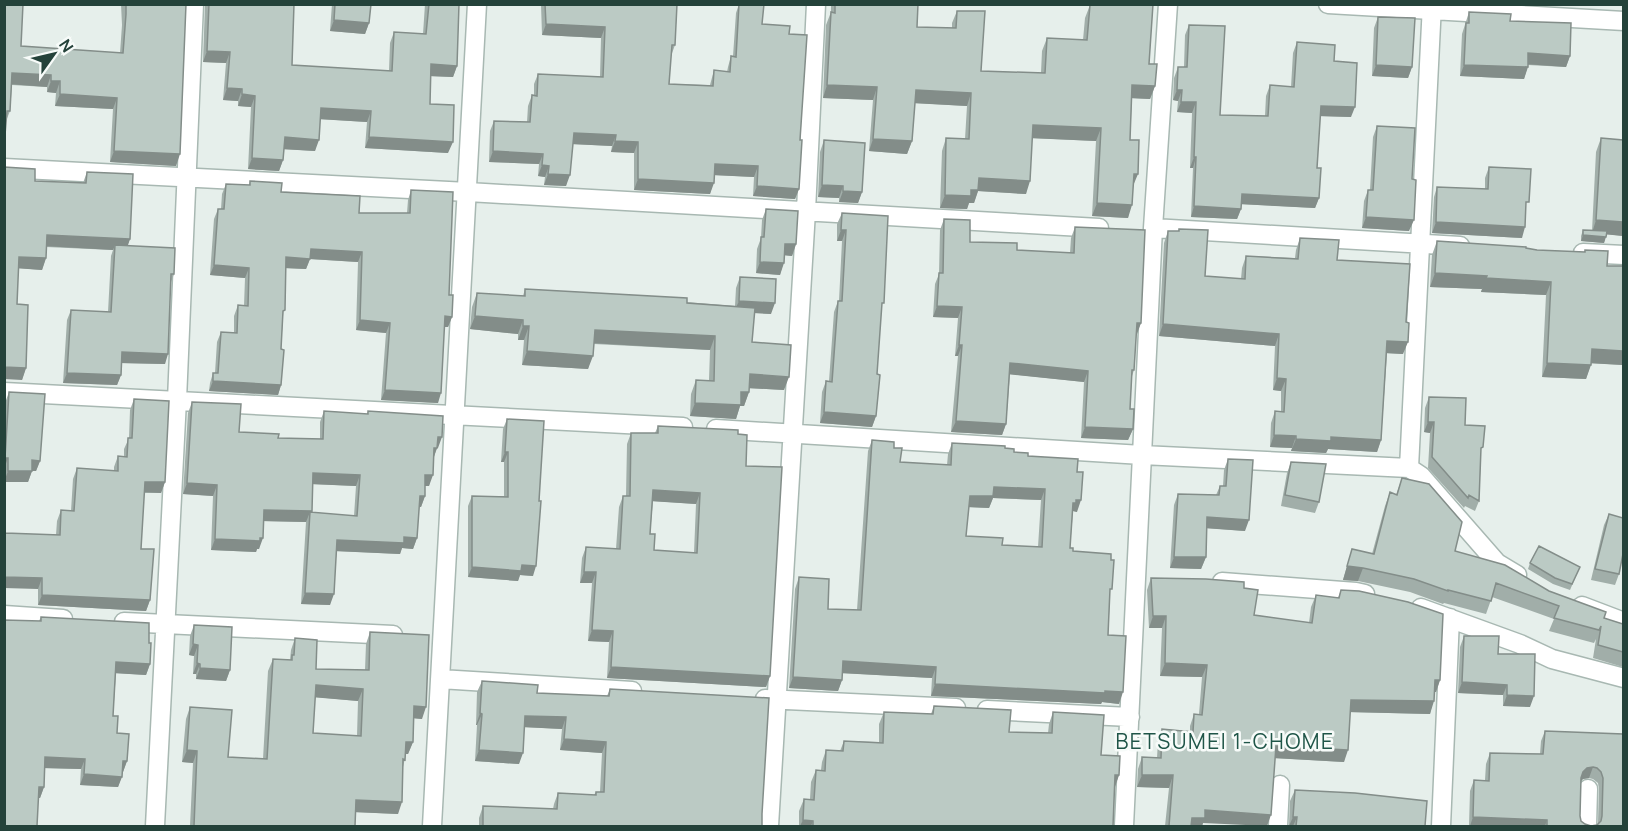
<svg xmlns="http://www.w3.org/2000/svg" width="1628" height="831" font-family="Manrope,sans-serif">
<rect width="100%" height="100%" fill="#e6efeb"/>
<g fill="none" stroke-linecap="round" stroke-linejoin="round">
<defs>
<path id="minor" d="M 1328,4 L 1624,21
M 4,168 L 468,192 L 1099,228
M 1153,228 L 1460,246
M 1583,253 L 1624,255
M 4,392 L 683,427
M 716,429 L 1142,455 L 1153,228 L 1168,4
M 1409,468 L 1432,4
M 1222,582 L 1356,592 L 1365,594
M 1582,606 L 1624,622
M 1421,608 L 1520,644 L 1552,659 L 1624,678
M 4,615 L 63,619
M 124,622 L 393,635
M 440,679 L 632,691
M 765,699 L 956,708
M 987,710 L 1130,717
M 155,826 L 177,400 L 194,4
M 432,826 L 477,4
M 769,826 L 806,211 L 816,4
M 1124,826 L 1142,455 L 1409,468 L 1421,476 L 1497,563 L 1517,575
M 1278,826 L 1280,785
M 1441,826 L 1450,618
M 1587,826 L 1588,789"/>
</defs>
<!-- minor casing -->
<use href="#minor" stroke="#a8b8b2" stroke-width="21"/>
<!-- minor -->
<use href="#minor" stroke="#fff" stroke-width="18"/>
</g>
<!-- wall -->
<path fill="#a1aea9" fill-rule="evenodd" d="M 4,4 L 21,46 L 120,53 L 122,25 L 121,4 L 186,4 L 176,166 L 110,162 L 113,109 L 55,106 L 56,93 L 47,92 L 47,87 L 12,85 L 10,111 L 6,121 Z
M 205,4 L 294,4 L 292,65 L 389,71 L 390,43 L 394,32 L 423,34 L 425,4 L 459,4 L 457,66 L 453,77 L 431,76 L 430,104 L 448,153 L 365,148 L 367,122 L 320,119 L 315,151 L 284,149 L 283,160 L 279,171 L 248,169 L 251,107 L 238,106 L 238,101 L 223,100 L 226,63 L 203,62 Z
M 332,4 L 371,4 L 369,23 L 365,34 L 330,31 Z
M 541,4 L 677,4 L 675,45 L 671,56 L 669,84 L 710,85 L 714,70 L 727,72 L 728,67 L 731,56 L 733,56 L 736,13 L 739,4 L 764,4 L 762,24 L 789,34 L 800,140 L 799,189 L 795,199 L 753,196 L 754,177 L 715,175 L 710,194 L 634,190 L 634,153 L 611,152 L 612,146 L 573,144 L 566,186 L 544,185 L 545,177 L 538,176 L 539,164 L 489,162 L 490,131 L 494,121 L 527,122 L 528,106 L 532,95 L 534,95 L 534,84 L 538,74 L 600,77 L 601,38 L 542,35 Z
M 831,4 L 918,4 L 917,27 L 952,28 L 952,23 L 957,11 L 981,71 L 1041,73 L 1042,51 L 1047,38 L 1083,40 L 1085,18 L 1090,5 L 1153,4 L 1149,64 L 1155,86 L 1150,99 L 1132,98 L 1130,140 L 1133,185 L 1128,218 L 1092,216 L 1096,141 L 1032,138 L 1026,194 L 978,191 L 974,203 L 969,203 L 967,209 L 940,208 L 942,151 L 946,138 L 965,139 L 967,106 L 915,103 L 912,141 L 907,154 L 869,151 L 873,100 L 823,98 L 826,25 L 831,12 Z
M 1469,12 L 1510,21 L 1570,56 L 1566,67 L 1528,65 L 1524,79 L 1460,76 L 1462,34 Z
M 1378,17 L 1412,67 L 1408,78 L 1372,76 L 1374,28 Z
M 1189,25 L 1220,115 L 1265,116 L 1266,96 L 1270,85 L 1291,87 L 1293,53 L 1297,42 L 1334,61 L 1351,117 L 1320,116 L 1317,168 L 1319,198 L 1315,208 L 1241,204 L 1241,209 L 1237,219 L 1191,217 L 1193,168 L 1190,168 L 1192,113 L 1177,112 L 1178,101 L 1173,100 L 1174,78 L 1178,67 L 1184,67 L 1185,35 Z
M 1377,126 L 1409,231 L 1362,228 L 1364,201 L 1368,190 L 1370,190 L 1373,137 Z
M 1601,138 L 1623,140 L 1623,236 L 1606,234 L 1604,243 L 1581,241 L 1581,236 L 1583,230 L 1592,231 L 1596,152 Z
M 824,140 L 862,192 L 858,203 L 839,202 L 839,198 L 818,197 L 820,152 Z
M 4,167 L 35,181 L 83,183 L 87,172 L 130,239 L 127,246 L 174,274 L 171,282 L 165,364 L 122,363 L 121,375 L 117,385 L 63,383 L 67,320 L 71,310 L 108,312 L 111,256 L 113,250 L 46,247 L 46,258 L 42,270 L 18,268 L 17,304 L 26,368 L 22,380 Z
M 1489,167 L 1522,238 L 1432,233 L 1434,197 L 1437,187 L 1485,189 L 1485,178 Z
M 250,181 L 281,192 L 359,213 L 407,213 L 408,200 L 411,190 L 449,295 L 452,317 L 448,327 L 444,327 L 438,403 L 381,400 L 386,333 L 356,330 L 358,262 L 310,259 L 306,269 L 286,268 L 281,349 L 281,385 L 278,395 L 209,391 L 210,383 L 213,373 L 215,373 L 217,342 L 221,332 L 234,333 L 234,316 L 238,305 L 244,306 L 245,278 L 210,275 L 214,219 L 218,209 L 221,209 L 222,194 L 226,184 L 249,185 Z
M 766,209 L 796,244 L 792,256 L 785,255 L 780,275 L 756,273 L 757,249 L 761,238 L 762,220 Z
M 842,213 L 881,309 L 877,374 L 876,416 L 872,427 L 820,423 L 822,392 L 826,381 L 829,381 L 834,312 L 838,301 L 839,301 L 842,241 L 837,241 L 837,224 Z
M 944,219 L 970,242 L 1017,250 L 1070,253 L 1071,238 L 1075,227 L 1141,323 L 1136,334 L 1134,370 L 1132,376 L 1130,409 L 1133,429 L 1128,440 L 1081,438 L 1084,382 L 1010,374 L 1006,424 L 1002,435 L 951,432 L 958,356 L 955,356 L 958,318 L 933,317 L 935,284 L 939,274 L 940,230 Z
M 1179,229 L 1205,276 L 1241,279 L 1242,268 L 1246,256 L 1295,258 L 1296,250 L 1300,238 L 1337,260 L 1403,354 L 1387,353 L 1381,440 L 1377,452 L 1328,449 L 1326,453 L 1291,451 L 1292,448 L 1270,447 L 1271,423 L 1275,411 L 1281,412 L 1281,391 L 1273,390 L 1275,346 L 1159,336 L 1164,243 L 1168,231 L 1178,231 Z
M 1437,241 L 1537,250 L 1584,252 L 1585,250 L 1607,266 L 1623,365 L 1591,363 L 1586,379 L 1542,377 L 1546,295 L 1481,292 L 1482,289 L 1430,287 L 1432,255 Z
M 740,277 L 771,314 L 754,313 L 752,342 L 784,390 L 749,388 L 749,392 L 744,406 L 740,406 L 736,419 L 690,416 L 691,394 L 696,380 L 709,380 L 710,350 L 594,344 L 588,369 L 522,365 L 524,340 L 518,340 L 518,334 L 470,329 L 472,307 L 477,293 L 523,296 L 525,289 L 735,306 L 736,288 Z
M 9,392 L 40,461 L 36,471 L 32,471 L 28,482 L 4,482 L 4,415 L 5,403 Z
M 1429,397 L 1465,425 L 1481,454 L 1479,501 L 1475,511 L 1465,506 L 1464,508 L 1428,468 L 1430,433 L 1424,432 L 1425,408 Z
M 134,399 L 165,482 L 161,493 L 144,493 L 141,549 L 150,600 L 146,611 L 38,605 L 38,589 L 5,533 L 56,535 L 57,521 L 61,510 L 71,511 L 73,479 L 77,468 L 114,471 L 114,467 L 118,456 L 124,456 L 124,449 L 129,438 L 130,410 Z
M 192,402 L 239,432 L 278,438 L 320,439 L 320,422 L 324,411 L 367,414 L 368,411 L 438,448 L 437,448 L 434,457 L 429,486 L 425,486 L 425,496 L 421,507 L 419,507 L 417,538 L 413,549 L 402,548 L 400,554 L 337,551 L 330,605 L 301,604 L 306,522 L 263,521 L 259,549 L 257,549 L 256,552 L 211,550 L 213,496 L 183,494 L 188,413 ZM 313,484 L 356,486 L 354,516 L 311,512 Z
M 507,419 L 533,576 L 520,575 L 518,581 L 468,577 L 468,506 L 472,496 L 504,496 L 504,462 L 501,462 L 503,429 Z
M 658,426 L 738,434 L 746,466 L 770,676 L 766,687 L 607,678 L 609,642 L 588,641 L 592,583 L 580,583 L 582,558 L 586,547 L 616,549 L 619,507 L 623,496 L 626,496 L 627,444 L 631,433 L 655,433 ZM 653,501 L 696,504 L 694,553 L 654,550 L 650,534 Z
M 872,440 L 894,448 L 900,462 L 947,465 L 948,454 L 952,443 L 1005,448 L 1014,452 L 1028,456 L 1077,472 L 1077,512 L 1073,511 L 1070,548 L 1110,596 L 1108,635 L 1119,704 L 1102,702 L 1101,704 L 931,696 L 932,678 L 842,673 L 842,680 L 838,691 L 789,688 L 795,589 L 799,577 L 828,609 L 857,610 L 868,451 ZM 993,498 L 1041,500 L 1038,547 L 1002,545 L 966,536 L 969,507 L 989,508 Z
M 1228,459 L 1245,531 L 1207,528 L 1206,557 L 1201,569 L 1170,568 L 1174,505 L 1178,494 L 1216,495 L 1220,486 L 1223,486 L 1224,470 Z
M 1291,462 L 1319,502 L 1315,513 L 1281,506 L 1287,473 Z
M 1402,478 L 1455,551 L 1549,591 L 1604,618 L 1623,624 L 1623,667 L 1593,658 L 1596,639 L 1594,643 L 1549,631 L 1554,619 L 1492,597 L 1486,614 L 1444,603 L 1443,604 L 1410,592 L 1358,581 L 1343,580 L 1352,549 L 1372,554 L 1385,506 L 1390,492 L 1396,495 Z
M 1609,514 L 1619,574 L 1615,585 L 1591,580 L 1604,525 Z
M 1530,563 L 1580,567 L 1570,590 L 1553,584 L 1528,569 Z
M 1151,578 L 1244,588 L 1254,615 L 1309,623 L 1311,607 L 1316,595 L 1338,598 L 1341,590 L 1440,680 L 1436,692 L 1435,692 L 1430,714 L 1350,712 L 1344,762 L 1275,758 L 1203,823 L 1202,826 L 1165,826 L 1169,788 L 1137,787 L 1138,769 L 1142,757 L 1157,758 L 1158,741 L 1162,729 L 1190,731 L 1190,726 L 1194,714 L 1199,714 L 1202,677 L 1160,676 L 1162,628 L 1149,628 L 1147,590 Z
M 41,617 L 149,643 L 150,664 L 146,675 L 116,673 L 113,716 L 117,733 L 127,761 L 123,772 L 118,787 L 80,785 L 81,769 L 45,768 L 44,787 L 40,798 L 38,798 L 39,621 Z
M 194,625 L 230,670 L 226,681 L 196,679 L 196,674 L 193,674 L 194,656 L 189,655 L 190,636 Z
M 370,632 L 422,719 L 414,718 L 413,742 L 408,754 L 406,754 L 403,767 L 398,814 L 355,812 L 355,826 L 190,826 L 193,763 L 182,762 L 186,719 L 190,707 L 228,757 L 263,759 L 268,671 L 273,659 L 290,660 L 291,650 L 295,638 L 316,669 L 365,670 L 366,644 ZM 315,697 L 358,701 L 357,736 L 313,733 Z
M 1464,636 L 1498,654 L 1530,707 L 1503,706 L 1503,695 L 1458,693 L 1460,647 Z
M 482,681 L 537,693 L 607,696 L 610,689 L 762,814 L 762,826 L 479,826 L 479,818 L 483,806 L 553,809 L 554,804 L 558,793 L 594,795 L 596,792 L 600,792 L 602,753 L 560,750 L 562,729 L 524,727 L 519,764 L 475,761 L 477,725 L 476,725 L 477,692 Z
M 934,706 L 1009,732 L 1048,733 L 1049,724 L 1053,712 L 1101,755 L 1119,775 L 1115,786 L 1113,826 L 799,826 L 799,811 L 804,799 L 810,799 L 811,782 L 816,770 L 821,770 L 822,762 L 826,750 L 840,751 L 844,741 L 879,742 L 879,724 L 884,712 L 931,714 Z
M 1545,731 L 1623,734 L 1623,826 L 1469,826 L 1470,791 L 1474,780 L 1485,780 L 1486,764 L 1490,753 L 1540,754 L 1541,741 ZM 1589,778 L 1593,779 L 1598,783 L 1599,789 L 1598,823 L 1597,825 L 1591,826 L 1585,824 L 1581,821 L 1580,816 L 1581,781 L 1583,779 Z
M 1295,790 L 1425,826 L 1289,826 L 1290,801 Z"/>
<!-- shaded-wall -->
<path fill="#838d89" d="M 334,20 L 369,23 L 365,34 L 330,31 Z
M 546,24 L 605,27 L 601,38 L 542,35 Z
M 207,51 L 230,52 L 226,63 L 203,62 Z
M 1528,53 L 1570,56 L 1566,67 L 1524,64 Z
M 431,64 L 457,66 L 453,77 L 427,76 Z
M 1376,65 L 1412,67 L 1408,78 L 1372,76 Z
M 1464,65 L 1528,67 L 1524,79 L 1460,76 Z
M 12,73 L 51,75 L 47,87 L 8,84 Z
M 51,81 L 60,81 L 56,93 L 47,92 Z
M 827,85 L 877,87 L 873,100 L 823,98 Z
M 1132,85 L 1155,86 L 1150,99 L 1128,98 Z
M 227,88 L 242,89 L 238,101 L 223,100 Z
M 916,90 L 971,93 L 967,106 L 911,103 Z
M 1177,90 L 1182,90 L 1178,101 L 1173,100 Z
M 60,94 L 117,98 L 113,109 L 55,106 Z
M 242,94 L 255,96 L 251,107 L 238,106 Z
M 1181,102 L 1196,102 L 1192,113 L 1177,112 Z
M 1321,106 L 1355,107 L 1351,117 L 1317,116 Z
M 321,108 L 371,111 L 367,122 L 317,119 Z
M 1033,125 L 1101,128 L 1096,141 L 1028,138 Z
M 574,133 L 616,135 L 612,146 L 570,144 Z
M 285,137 L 319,140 L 315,151 L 280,149 Z
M 369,137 L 453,142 L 448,153 L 365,148 Z
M 873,139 L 912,141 L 907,154 L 869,151 Z
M 615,141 L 638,142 L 634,153 L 611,152 Z
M 114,151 L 180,154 L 176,166 L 110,162 Z
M 493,151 L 543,154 L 539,164 L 489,162 Z
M 1194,157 L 1196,157 L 1193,168 L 1190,168 Z
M 252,158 L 283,160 L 279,171 L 248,169 Z
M 715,164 L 758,166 L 754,177 L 711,175 Z
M 542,165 L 549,166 L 545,177 L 538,176 Z
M 548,174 L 570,175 L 566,186 L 544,185 Z
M 1134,174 L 1138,174 L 1133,186 Z
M 979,178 L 1030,181 L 1026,194 L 978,191 L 974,203 L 969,203 L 967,209 L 940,208 L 945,195 L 971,190 Z
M 638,179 L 714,183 L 710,194 L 634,190 Z
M 822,185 L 843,186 L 839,198 L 818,197 Z
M 757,186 L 799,189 L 795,199 L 753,196 Z
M 843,191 L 862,192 L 858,203 L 839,202 Z
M 1242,194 L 1319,198 L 1315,208 L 1238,204 Z
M 1097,203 L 1132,205 L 1128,218 L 1092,216 Z
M 1194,206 L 1241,209 L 1237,219 L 1191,217 Z
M 1366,217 L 1414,220 L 1409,231 L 1362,228 Z
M 1596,220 L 1623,222 L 1623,236 L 1592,233 Z
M 1436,222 L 1525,227 L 1522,238 L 1432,233 Z
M 841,230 L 846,230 L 842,241 L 837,241 Z
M 47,235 L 130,239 L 126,251 L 115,245 L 113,250 L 43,246 Z
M 1583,235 L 1606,237 L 1604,243 L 1581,241 Z
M 785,244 L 796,244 L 792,256 L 781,255 Z
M 311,249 L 362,252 L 358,262 L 310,259 L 306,269 L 283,268 L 286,257 Z
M 19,257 L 46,258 L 42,270 L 14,268 Z
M 760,262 L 784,263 L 780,275 L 756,273 Z
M 214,265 L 249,268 L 245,278 L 210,275 Z
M 1435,273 L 1487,276 L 1482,289 L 1430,287 Z
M 1486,278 L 1551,282 L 1546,295 L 1481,292 Z
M 739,301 L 775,303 L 771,314 L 734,312 Z
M 937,306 L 962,307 L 958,318 L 933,317 Z
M 445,316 L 452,317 L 448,327 L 441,327 Z
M 475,316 L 523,320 L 518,334 L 470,329 Z
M 360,320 L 390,323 L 386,333 L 356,330 Z
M 1137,323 L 1141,323 L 1137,334 L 1133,334 Z
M 1163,324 L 1279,334 L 1275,346 L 1159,336 Z
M 523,326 L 529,326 L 524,340 L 518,340 Z
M 595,330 L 715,336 L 710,350 L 590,343 Z
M 1387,341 L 1408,342 L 1403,354 L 1383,353 Z
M 959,345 L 962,345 L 958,356 L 955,356 Z
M 1592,349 L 1623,351 L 1623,365 L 1586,363 Z
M 527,351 L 593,356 L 588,369 L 522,365 Z
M 122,352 L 168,354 L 165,364 L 118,363 Z
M 1010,363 L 1088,371 L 1084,382 L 1006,374 Z
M 1547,363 L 1591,365 L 1586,379 L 1542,377 Z
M 4,367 L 26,368 L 22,380 L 4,379 Z
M 67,373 L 121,375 L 117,385 L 63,383 Z
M 750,374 L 789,377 L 784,390 L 745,388 Z
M 1277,378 L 1286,379 L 1281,391 L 1273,390 Z
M 213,381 L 281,385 L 278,395 L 209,391 Z
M 385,390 L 441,393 L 438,403 L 381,400 Z
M 741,392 L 749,392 L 744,406 L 740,406 L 736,419 L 690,416 L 695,403 Z
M 824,412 L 876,416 L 872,427 L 820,423 Z
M 956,421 L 1006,424 L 1002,435 L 951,432 Z
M 1428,422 L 1434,422 L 1430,433 L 1424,432 Z
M 1085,427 L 1133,429 L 1128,440 L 1081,438 Z
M 1274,435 L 1296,436 L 1292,448 L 1270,447 Z
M 438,437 L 442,437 L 438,448 L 436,448 L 437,448 L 433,459 L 430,459 Z
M 1331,437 L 1381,440 L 1377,452 L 1328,449 L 1326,453 L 1291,451 L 1296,439 Z
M 505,452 L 508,452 L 504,462 L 501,462 Z
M 5,458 L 8,458 L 4,469 L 4,461 Z
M 32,460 L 40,461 L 36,471 L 28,471 Z
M 8,471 L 32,471 L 28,482 L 4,482 Z
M 313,473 L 360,475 L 356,486 L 309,484 Z
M 425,475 L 433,475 L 429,486 L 422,486 Z
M 145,482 L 165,482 L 161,493 L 141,492 Z
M 187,483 L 217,485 L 213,496 L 183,494 Z
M 994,487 L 1045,489 L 1041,500 L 993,498 L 989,508 L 966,507 L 970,496 Z
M 653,490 L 700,493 L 696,504 L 649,501 Z
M 420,496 L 425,496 L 421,507 L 416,506 Z
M 1076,500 L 1081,500 L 1077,512 L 1073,511 L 1073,503 Z
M 264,510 L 312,511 L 309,519 L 310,512 L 306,522 L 260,521 Z
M 1207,517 L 1249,520 L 1245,531 L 1203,528 Z
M 404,537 L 417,538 L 413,549 L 402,548 L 400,554 L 333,551 L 337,540 Z
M 260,538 L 263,538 L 259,549 L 257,549 L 256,552 L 211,550 L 215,539 Z
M 1174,557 L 1206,557 L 1201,569 L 1170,568 Z
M 522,565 L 536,566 L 533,576 L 520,575 L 518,581 L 468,577 L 472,567 Z
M 1347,566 L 1363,568 L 1358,581 L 1343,580 Z
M 584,572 L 596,572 L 592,583 L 580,583 Z
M 4,577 L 42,578 L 38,589 L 4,588 Z
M 305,593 L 334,594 L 330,605 L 301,604 Z
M 42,595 L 150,600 L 146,611 L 38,605 Z
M 1153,616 L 1166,616 L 1162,628 L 1149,628 Z
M 592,630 L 613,631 L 609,642 L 588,641 Z
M 193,644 L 198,645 L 194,656 L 189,655 Z
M 843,661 L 936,667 L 932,678 L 839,673 Z
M 116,662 L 150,664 L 146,675 L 112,673 Z
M 197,663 L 200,664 L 196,674 L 193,674 Z
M 1165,663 L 1207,665 L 1202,677 L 1160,676 Z
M 611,667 L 770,676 L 766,687 L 607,678 Z
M 200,668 L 230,670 L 226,681 L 196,679 Z
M 793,677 L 842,680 L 838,691 L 789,688 Z
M 1435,680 L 1440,680 L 1436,692 L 1431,692 Z
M 1462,682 L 1507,685 L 1503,695 L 1458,693 Z
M 935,684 L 1105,691 L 1123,692 L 1119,704 L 1102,702 L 1101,704 L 931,696 Z
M 316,685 L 363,689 L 358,701 L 311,697 Z
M 1507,695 L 1534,696 L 1530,707 L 1503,706 Z
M 1351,700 L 1434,701 L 1430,714 L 1346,712 Z
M 414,706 L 426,707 L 422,719 L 410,718 Z
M 480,713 L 482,714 L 477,725 L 476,725 Z
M 525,716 L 566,717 L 562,729 L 521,727 Z
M 564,739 L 606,742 L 602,753 L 560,750 Z
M 406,742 L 413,742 L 408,754 L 402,754 Z
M 1276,746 L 1348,750 L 1344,762 L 1272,758 Z
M 187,750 L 197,751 L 193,763 L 182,762 Z
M 479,750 L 523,753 L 519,764 L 475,761 Z
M 45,757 L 85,759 L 81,769 L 41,768 Z
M 123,761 L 127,761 L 123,772 L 120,772 Z
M 1593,767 L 1589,778 L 1583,779 L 1579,783 L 1583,772 L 1587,768 Z
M 84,774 L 122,777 L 118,787 L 80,785 Z
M 1115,775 L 1119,775 L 1115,787 Z
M 1142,775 L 1173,775 L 1169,788 L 1137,787 Z
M 39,787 L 44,787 L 40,798 L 35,798 Z
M 356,800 L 402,802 L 398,814 L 352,812 Z
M 1205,810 L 1271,815 L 1267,826 L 1203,823 L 1202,826 L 1188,826 L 1192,818 Z
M 1293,817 L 1297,817 L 1293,826 L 1289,826 Z
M 1473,817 L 1547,820 L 1545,826 L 1470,826 Z
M 803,820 L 813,821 L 811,826 L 800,826 Z"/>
<!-- building -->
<path fill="#bbcac4" stroke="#838d89" stroke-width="1.5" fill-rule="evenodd" d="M 4,4 L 23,4 L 21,46 L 123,53 L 126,14 L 126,4 L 186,4 L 180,154 L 114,151 L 117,98 L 60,94 L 60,81 L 51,81 L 51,75 L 12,73 L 10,111 L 7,111 L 4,147 Z
M 209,4 L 294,4 L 292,65 L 392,71 L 394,32 L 426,34 L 429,4 L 459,4 L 457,66 L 431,64 L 430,104 L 454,105 L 453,142 L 369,137 L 371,111 L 321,108 L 319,140 L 285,137 L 283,160 L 252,158 L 255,96 L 242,94 L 242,89 L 227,88 L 230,52 L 207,51 Z
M 335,4 L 371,4 L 369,23 L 334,20 Z
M 545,4 L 677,4 L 675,45 L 672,45 L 669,84 L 713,86 L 714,70 L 730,72 L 731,56 L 736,57 L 739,4 L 764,4 L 762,24 L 790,26 L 789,34 L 807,35 L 800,140 L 802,140 L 799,189 L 757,186 L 758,166 L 715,164 L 714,183 L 638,179 L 638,142 L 615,141 L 616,135 L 574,133 L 570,175 L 548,174 L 549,166 L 542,165 L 543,154 L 493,151 L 494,121 L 530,122 L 532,95 L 537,96 L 538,74 L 603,77 L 605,27 L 546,24 Z
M 835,4 L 918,4 L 917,27 L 956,28 L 957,11 L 985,11 L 981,71 L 1045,73 L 1047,38 L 1087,40 L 1090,5 L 1153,4 L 1149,64 L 1157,64 L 1155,86 L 1132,85 L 1130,140 L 1139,140 L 1138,174 L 1134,174 L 1132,205 L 1097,203 L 1101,128 L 1033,125 L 1030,181 L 979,178 L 978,190 L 971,190 L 971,196 L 945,195 L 946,138 L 969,139 L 971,93 L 916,90 L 912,141 L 873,139 L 877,87 L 827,85 L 831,12 L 835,13 Z
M 1469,12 L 1511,14 L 1510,21 L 1571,23 L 1570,56 L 1528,53 L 1528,67 L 1464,65 L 1466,23 L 1469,23 Z
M 1378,17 L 1415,18 L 1412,67 L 1376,65 Z
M 1189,25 L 1225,26 L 1220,115 L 1268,116 L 1270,85 L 1294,87 L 1297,42 L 1335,45 L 1334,61 L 1357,63 L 1355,107 L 1321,106 L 1317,168 L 1321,168 L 1319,198 L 1242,194 L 1241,209 L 1194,206 L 1196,157 L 1194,157 L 1196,102 L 1181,102 L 1182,90 L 1177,90 L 1178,67 L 1187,67 Z
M 1377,126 L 1415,128 L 1412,179 L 1416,180 L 1414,220 L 1366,217 L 1368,190 L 1373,190 Z
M 1601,138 L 1623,140 L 1623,222 L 1596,220 Z
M 824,140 L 865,143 L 862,192 L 843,191 L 843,186 L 822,185 Z
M 4,167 L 35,169 L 35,181 L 86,183 L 87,172 L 133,174 L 130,239 L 47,235 L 46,258 L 19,257 L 17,304 L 28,305 L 26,368 L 4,367 Z
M 1489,167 L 1531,169 L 1529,202 L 1526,202 L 1525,227 L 1436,222 L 1437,187 L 1488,189 Z
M 250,181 L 282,183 L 281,192 L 360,196 L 359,213 L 410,213 L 411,190 L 453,192 L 449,295 L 453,295 L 452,317 L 445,316 L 441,393 L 385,390 L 390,323 L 360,320 L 362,252 L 311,249 L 310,259 L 286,257 L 285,310 L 283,311 L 281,349 L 284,350 L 281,385 L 213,381 L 213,373 L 218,373 L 221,332 L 237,333 L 238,305 L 248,306 L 249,268 L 214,265 L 218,209 L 224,209 L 226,184 L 250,185 Z
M 766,209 L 798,211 L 796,244 L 785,244 L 784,263 L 760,262 L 761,237 L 764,237 Z
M 842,213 L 888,216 L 884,303 L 882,303 L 877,374 L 880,375 L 876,416 L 824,412 L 826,381 L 832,382 L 838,301 L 842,301 L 846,230 L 841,230 Z
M 944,219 L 970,220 L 970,242 L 1017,243 L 1017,250 L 1074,253 L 1075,227 L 1145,230 L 1141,323 L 1137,323 L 1134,370 L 1132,370 L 1130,409 L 1134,409 L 1133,429 L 1085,427 L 1088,371 L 1010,363 L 1006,424 L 956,421 L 962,345 L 959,345 L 962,307 L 937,306 L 939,273 L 943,273 Z
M 1179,229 L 1208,230 L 1205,276 L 1245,279 L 1246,256 L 1298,259 L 1300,238 L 1339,240 L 1337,260 L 1410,264 L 1406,322 L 1409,323 L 1408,342 L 1387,341 L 1381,440 L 1331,437 L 1331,441 L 1296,439 L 1296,436 L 1274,435 L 1275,411 L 1284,412 L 1286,379 L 1277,378 L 1279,334 L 1163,324 L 1168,231 L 1179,231 Z
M 1583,230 L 1607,231 L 1606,237 L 1583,235 Z
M 1437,241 L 1526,247 L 1526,248 L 1537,250 L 1585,252 L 1585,250 L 1608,251 L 1607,266 L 1623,266 L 1623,351 L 1592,349 L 1591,365 L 1547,363 L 1551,282 L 1486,278 L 1487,276 L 1435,273 Z
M 115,245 L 175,248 L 174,274 L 171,274 L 168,354 L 122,352 L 121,375 L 67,373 L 71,310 L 111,312 Z
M 740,277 L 776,279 L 775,303 L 739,301 Z
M 525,289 L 687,298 L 687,303 L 755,308 L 752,342 L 791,345 L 789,377 L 750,374 L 749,392 L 741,392 L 741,405 L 695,403 L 696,380 L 714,381 L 715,336 L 595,330 L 593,356 L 527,351 L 529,326 L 523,326 L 523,320 L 475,316 L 477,293 L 525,296 Z
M 9,392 L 45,394 L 40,461 L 32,460 L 32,471 L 8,471 L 8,458 L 5,458 Z
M 1429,397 L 1466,398 L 1465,425 L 1485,426 L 1483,447 L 1481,448 L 1479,501 L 1469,495 L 1468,498 L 1432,457 L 1434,422 L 1428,422 Z
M 134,399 L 169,401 L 165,482 L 145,482 L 141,549 L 154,549 L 150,600 L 42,595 L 42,578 L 4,577 L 4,532 L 5,533 L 60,535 L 61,510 L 74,511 L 77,468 L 118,471 L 118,456 L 127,457 L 128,438 L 132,438 Z
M 192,402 L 241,404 L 239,432 L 279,434 L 278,438 L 323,439 L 324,411 L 368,414 L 368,411 L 443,416 L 442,437 L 438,437 L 437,448 L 434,448 L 433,475 L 425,475 L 425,496 L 420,496 L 417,538 L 404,537 L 404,543 L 337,540 L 334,594 L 305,593 L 310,512 L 357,516 L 360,475 L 313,473 L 312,511 L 264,510 L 263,538 L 260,538 L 260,541 L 215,539 L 217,485 L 187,483 Z
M 507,419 L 544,421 L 539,501 L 541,501 L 536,566 L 522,565 L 521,571 L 472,567 L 472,496 L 508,497 L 508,452 L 505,452 Z
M 658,426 L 738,430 L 738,434 L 747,435 L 746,466 L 782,467 L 770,676 L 611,667 L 613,631 L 592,630 L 596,572 L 584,572 L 586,547 L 620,549 L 623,496 L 630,496 L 631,433 L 658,433 ZM 653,490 L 700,493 L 697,553 L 654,550 L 655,534 L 650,534 Z
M 872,440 L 894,442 L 894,448 L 902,448 L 900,462 L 951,465 L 952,443 L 1005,446 L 1005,448 L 1014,449 L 1014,452 L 1028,453 L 1028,456 L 1078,459 L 1077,472 L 1083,472 L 1081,500 L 1076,500 L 1076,503 L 1073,503 L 1070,548 L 1073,548 L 1073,551 L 1111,554 L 1111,560 L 1114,560 L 1112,589 L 1110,589 L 1108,635 L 1126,636 L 1123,692 L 1105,691 L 1105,693 L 935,684 L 936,667 L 843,661 L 842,680 L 793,677 L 799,577 L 829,579 L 828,609 L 861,610 ZM 994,487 L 1045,489 L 1042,547 L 1002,545 L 1003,538 L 966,536 L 970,496 L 993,496 Z
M 1228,459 L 1253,460 L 1249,520 L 1207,517 L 1206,557 L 1174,557 L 1178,494 L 1219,495 L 1220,486 L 1226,486 Z
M 1291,462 L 1326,464 L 1319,502 L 1285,495 Z
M 1402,478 L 1429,484 L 1462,522 L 1455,551 L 1505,565 L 1549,591 L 1606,612 L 1604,618 L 1623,624 L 1623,652 L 1598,645 L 1601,626 L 1599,630 L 1554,618 L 1559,606 L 1496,583 L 1491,601 L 1448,590 L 1448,591 L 1414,579 L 1363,568 L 1347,566 L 1352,549 L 1374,554 L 1390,492 L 1397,495 Z
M 1609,514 L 1623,518 L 1623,554 L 1619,574 L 1595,569 Z
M 1539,546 L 1580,567 L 1572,584 L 1555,578 L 1530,563 Z
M 1151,578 L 1206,579 L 1244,582 L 1244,588 L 1258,590 L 1254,615 L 1312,623 L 1316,595 L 1339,598 L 1341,590 L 1359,591 L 1408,602 L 1443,614 L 1440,680 L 1435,680 L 1434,701 L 1351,700 L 1348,750 L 1276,746 L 1271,815 L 1205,810 L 1205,818 L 1192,818 L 1191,826 L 1169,826 L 1173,775 L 1142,775 L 1142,757 L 1161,758 L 1162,729 L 1193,732 L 1194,714 L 1202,715 L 1207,665 L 1165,663 L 1166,616 L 1153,616 Z
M 41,617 L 149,623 L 149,643 L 151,643 L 150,664 L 116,662 L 113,716 L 118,716 L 117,733 L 129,734 L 127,761 L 123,761 L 122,777 L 84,774 L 85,759 L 45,757 L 44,787 L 39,787 L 37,826 L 4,826 L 4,620 L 41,621 Z
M 194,625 L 232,627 L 230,670 L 200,668 L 200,664 L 197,663 L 198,645 L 193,644 Z
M 370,632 L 429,635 L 426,707 L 414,706 L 413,742 L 406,742 L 405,760 L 403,759 L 402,802 L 356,800 L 355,826 L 194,826 L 197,751 L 187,750 L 190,707 L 232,710 L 228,757 L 267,759 L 273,659 L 292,660 L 292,655 L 294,655 L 295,638 L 317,640 L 316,669 L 369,670 ZM 316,685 L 363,689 L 361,736 L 313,733 Z
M 1464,636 L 1499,636 L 1498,654 L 1535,654 L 1534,696 L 1507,695 L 1507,685 L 1462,682 Z
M 482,681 L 538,685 L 537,693 L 609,696 L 610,689 L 769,698 L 762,814 L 762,826 L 483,826 L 483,806 L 557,809 L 558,793 L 596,795 L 596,792 L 604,792 L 606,742 L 564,739 L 566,717 L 525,716 L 523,753 L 479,750 L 482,714 L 480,713 Z
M 934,706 L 1011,710 L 1009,732 L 1052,733 L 1053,712 L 1104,715 L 1101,755 L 1120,756 L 1119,775 L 1115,775 L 1113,826 L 813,826 L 813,821 L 803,820 L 804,799 L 814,800 L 816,770 L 825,771 L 826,750 L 843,751 L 844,741 L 883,743 L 884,712 L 933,714 Z
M 1545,731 L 1623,734 L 1623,826 L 1547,826 L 1547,820 L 1473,817 L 1474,780 L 1489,781 L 1490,753 L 1543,754 ZM 1593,767 L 1597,768 L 1601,772 L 1603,778 L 1602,816 L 1601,821 L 1597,825 L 1591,826 L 1585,824 L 1581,821 L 1580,816 L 1581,778 L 1583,772 L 1587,768 Z
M 1295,790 L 1355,793 L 1427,801 L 1425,826 L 1296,826 L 1297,817 L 1293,817 Z"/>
<g text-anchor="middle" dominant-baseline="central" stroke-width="5" stroke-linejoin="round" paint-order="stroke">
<!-- neighbourhood labels -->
<g font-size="21" letter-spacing="1.5" fill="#1f5548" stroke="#f7fbf9">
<text x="1225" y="741">BETSUMEI 1-CHOME</text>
</g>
</g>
<!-- border -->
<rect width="1628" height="831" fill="none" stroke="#24423a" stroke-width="12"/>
<!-- north arrow -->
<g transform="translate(54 54) rotate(56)" stroke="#f7fbf9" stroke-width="4.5" paint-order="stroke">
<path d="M0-4.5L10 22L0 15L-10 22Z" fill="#24423a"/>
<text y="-9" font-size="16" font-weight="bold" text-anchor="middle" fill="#24423a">N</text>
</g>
</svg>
